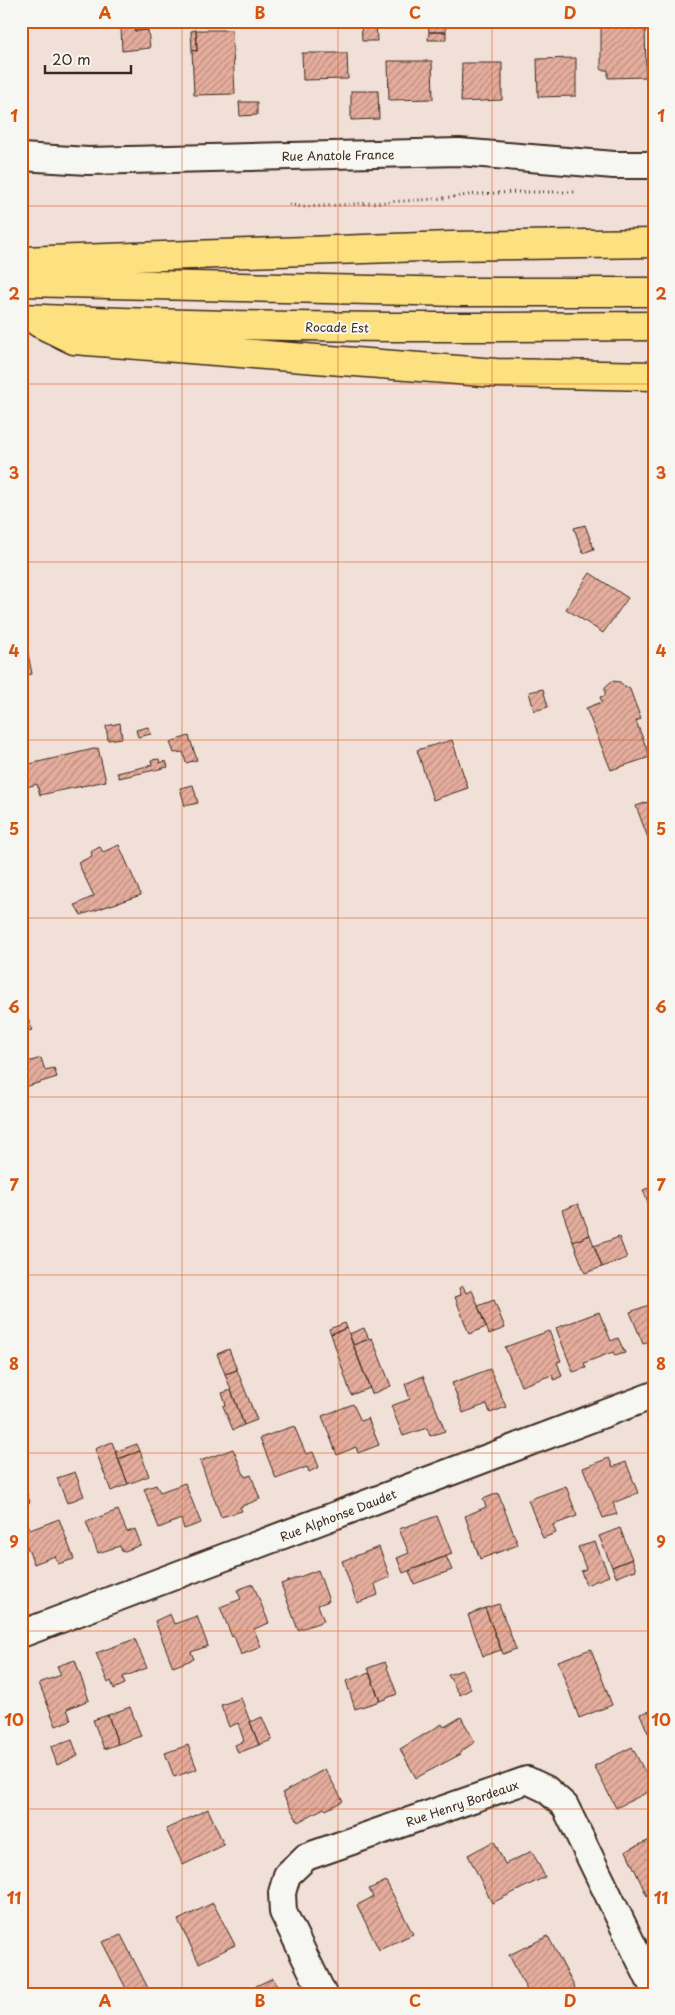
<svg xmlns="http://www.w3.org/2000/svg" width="675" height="2015" font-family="'Playpen Sans',sans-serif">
<defs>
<pattern id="building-hatch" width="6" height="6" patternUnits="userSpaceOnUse" patternTransform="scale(1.25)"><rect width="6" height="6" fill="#e5ad9d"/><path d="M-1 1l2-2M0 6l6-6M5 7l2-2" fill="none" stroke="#bb8d7f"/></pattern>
</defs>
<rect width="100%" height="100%" fill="#f1e0d8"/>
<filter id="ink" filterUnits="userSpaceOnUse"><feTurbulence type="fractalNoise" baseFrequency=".02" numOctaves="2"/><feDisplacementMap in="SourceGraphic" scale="10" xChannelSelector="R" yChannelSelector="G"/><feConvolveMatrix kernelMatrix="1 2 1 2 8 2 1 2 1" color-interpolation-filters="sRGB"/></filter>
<g filter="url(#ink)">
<!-- building -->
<path fill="url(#building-hatch)" stroke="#3b2a1e" d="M 361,21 L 376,21 L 377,41 L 362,41 Z
M 428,21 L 446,21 L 446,32 L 429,32 Z
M 446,21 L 466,21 L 466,25 L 446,25 Z
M 559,21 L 586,21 L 587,26 L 559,27 Z
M 601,21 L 645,21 L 646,77 L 608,78 L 608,70 L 601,70 Z
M 148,25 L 148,30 L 135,31 L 135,26 Z
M 135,26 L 135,31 L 148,30 L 150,48 L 122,51 L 121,27 Z
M 196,30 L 197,51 L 192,50 L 191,31 Z
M 196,30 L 232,30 L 235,94 L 194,95 L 192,50 L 197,51 Z
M 429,32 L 446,32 L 446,40 L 428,40 Z
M 302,53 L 347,53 L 348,79 L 303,80 Z
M 576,58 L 576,96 L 538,97 L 537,59 Z
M 388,61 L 432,61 L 433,99 L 389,100 Z
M 462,63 L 502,63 L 502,100 L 461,102 Z
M 351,91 L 378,91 L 379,119 L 351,120 Z
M 239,102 L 257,102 L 257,115 L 240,116 Z
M 585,525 L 594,549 L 583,553 L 574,528 Z
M 590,573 L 628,598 L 603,633 L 566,609 Z
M 25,638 L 32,674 L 21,676 L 21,639 Z
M 612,681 L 620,682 L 626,688 L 629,687 L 641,719 L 636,721 L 650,757 L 611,770 L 586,708 L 602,702 L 600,697 L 605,696 L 605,687 Z
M 543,689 L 548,707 L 534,711 L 529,692 Z
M 120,723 L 122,738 L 108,740 L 106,726 Z
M 148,727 L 151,734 L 138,737 L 136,730 Z
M 189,736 L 197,760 L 186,763 L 183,752 L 174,753 L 170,742 Z
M 452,740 L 468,788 L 433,800 L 417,750 Z
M 98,748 L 106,781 L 40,795 L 37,784 L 27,787 L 21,777 L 21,766 Z
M 159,759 L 160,763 L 166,761 L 168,767 L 119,778 L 117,773 L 152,765 L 151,760 Z
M 193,785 L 198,803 L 185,806 L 180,788 Z
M 654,800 L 654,854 L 636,806 Z
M 119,845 L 141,895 L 81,915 L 75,905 L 94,896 L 78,863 L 92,856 L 91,851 L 100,847 L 103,852 Z
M 21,996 L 32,1030 L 21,1033 Z
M 41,1058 L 45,1070 L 54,1068 L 57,1077 L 25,1087 L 21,1076 L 21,1064 Z
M 654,1186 L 654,1211 L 652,1212 L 643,1190 Z
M 578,1204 L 590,1235 L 573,1242 L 562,1210 Z
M 590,1235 L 602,1267 L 585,1273 L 573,1242 Z
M 619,1237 L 627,1258 L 602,1267 L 594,1246 Z
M 463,1286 L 466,1293 L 472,1290 L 486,1327 L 469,1334 L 455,1297 L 461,1295 L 459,1288 Z
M 494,1300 L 505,1328 L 489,1334 L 478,1306 Z
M 654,1303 L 654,1340 L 643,1344 L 630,1312 Z
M 599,1312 L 611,1341 L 618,1338 L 625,1353 L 615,1356 L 613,1352 L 584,1363 L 586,1368 L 573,1372 L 556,1328 Z
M 345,1323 L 347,1328 L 331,1334 L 329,1329 Z
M 347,1328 L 370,1388 L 351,1395 L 331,1334 Z
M 364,1328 L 369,1339 L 353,1345 L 349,1334 Z
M 549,1331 L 561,1361 L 557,1362 L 562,1376 L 554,1380 L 552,1375 L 521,1386 L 505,1347 Z
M 372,1338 L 391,1386 L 372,1394 L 353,1345 Z
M 229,1349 L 237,1370 L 225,1374 L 217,1354 Z
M 490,1369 L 506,1407 L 490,1413 L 487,1404 L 463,1413 L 452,1383 Z
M 237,1370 L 257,1420 L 244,1425 L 225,1374 Z
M 423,1376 L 445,1431 L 430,1436 L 427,1428 L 403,1436 L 391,1406 L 410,1399 L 405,1384 Z
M 231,1390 L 244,1425 L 233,1430 L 223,1406 L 226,1405 L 222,1393 Z
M 353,1404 L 361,1421 L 368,1418 L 379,1445 L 358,1453 L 356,1447 L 337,1455 L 322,1416 Z
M 294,1426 L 306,1454 L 313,1452 L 319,1467 L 309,1472 L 307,1467 L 276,1479 L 260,1438 Z
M 112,1442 L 128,1484 L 111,1491 L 95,1449 Z
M 137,1444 L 140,1451 L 118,1459 L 115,1452 Z
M 233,1449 L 245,1477 L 251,1475 L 260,1499 L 240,1507 L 242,1511 L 221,1517 L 200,1461 Z
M 140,1451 L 149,1476 L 128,1484 L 118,1459 Z
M 609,1458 L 613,1467 L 626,1462 L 638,1493 L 613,1503 L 617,1514 L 603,1518 L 583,1468 Z
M 75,1472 L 84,1496 L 67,1503 L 57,1478 Z
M 185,1483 L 201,1523 L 184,1529 L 181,1519 L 159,1528 L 144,1489 L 156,1485 L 160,1492 Z
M 24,1486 L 30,1502 L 21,1506 L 21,1487 Z
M 566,1486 L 577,1516 L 553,1525 L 556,1533 L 543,1538 L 528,1500 Z
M 498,1493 L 518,1545 L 480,1559 L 465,1516 L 486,1507 L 483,1499 Z
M 118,1510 L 127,1532 L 135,1529 L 141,1545 L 122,1552 L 120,1546 L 98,1553 L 86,1522 Z
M 437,1516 L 452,1554 L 403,1573 L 397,1558 L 409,1553 L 399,1529 Z
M 59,1519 L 74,1559 L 58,1564 L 55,1556 L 34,1564 L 21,1532 L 21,1522 L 26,1520 L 30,1530 Z
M 620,1528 L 632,1559 L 612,1567 L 599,1536 Z
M 595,1542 L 609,1576 L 586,1585 L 581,1571 L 586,1569 L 578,1547 Z
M 379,1547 L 390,1577 L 375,1584 L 378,1595 L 357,1603 L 342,1561 Z
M 446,1556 L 452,1570 L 414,1584 L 409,1571 Z
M 632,1559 L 636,1570 L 616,1577 L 612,1567 Z
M 318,1570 L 329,1601 L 318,1605 L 324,1621 L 298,1630 L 281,1584 Z
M 253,1584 L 269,1623 L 254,1629 L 261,1647 L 241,1655 L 234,1636 L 232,1637 L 220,1607 L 241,1599 L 237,1590 Z
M 499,1604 L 516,1649 L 503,1654 L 485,1608 Z
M 485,1608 L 501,1650 L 483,1656 L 468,1615 Z
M 170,1614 L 174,1624 L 197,1616 L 208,1646 L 191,1652 L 194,1659 L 173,1667 L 155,1621 Z
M 135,1639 L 147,1668 L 123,1677 L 125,1684 L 114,1689 L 111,1681 L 108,1683 L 96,1653 Z
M 591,1649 L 612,1705 L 579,1718 L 558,1661 Z
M 75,1660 L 89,1700 L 67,1709 L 71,1720 L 56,1726 L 39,1683 L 61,1675 L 57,1666 Z
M 385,1662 L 397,1694 L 380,1701 L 368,1668 Z
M 462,1670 L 471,1689 L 460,1695 L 448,1675 Z
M 369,1673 L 380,1701 L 355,1709 L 346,1681 Z
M 241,1698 L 259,1745 L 238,1753 L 235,1745 L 244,1741 L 238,1723 L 229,1727 L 221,1705 Z
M 21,1703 L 28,1722 L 21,1724 Z
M 130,1707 L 141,1736 L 118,1744 L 108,1715 Z
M 654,1710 L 654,1731 L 648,1733 L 640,1714 Z
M 108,1715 L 118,1744 L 104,1749 L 93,1720 Z
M 262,1717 L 272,1740 L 259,1745 L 250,1722 Z
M 461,1717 L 475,1742 L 460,1752 L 461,1754 L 416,1778 L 400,1749 L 442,1724 L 444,1727 Z
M 72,1740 L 78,1756 L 57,1765 L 51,1747 Z
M 188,1745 L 197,1769 L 174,1777 L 165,1753 Z
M 632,1747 L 654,1789 L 616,1808 L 594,1766 Z
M 325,1769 L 343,1801 L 326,1810 L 324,1808 L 298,1822 L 282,1793 Z
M 208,1809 L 224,1845 L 183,1865 L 166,1829 Z
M 654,1838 L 654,1893 L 647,1896 L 626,1851 Z
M 494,1841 L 505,1864 L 532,1851 L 545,1877 L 492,1903 L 468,1855 Z
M 386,1881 L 413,1934 L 379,1950 L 357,1905 L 373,1897 L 369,1889 Z
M 213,1903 L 235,1945 L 199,1963 L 178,1920 Z
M 121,1935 L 150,1992 L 129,1994 L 102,1942 Z
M 548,1936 L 575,1988 L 563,1994 L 529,1994 L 509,1955 Z
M 273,1978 L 281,1994 L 239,1994 Z"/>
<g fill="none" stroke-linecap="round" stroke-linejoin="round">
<defs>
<path id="minor" d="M 21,157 L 88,161 L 459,152 L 614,165 L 654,165
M 21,1634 L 654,1395
M 323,1994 L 283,1912 L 282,1893 L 287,1875 L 306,1857 L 527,1780 L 546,1789 L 565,1806 L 654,1989"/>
<path id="trunk" d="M 21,261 L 451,246 L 654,243
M 21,282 L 461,292 L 654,292
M 21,318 C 232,328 443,328 654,326
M 39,323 L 74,340 L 496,373 L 654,376"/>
</defs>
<!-- minor casing -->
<use href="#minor" stroke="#3b2a1e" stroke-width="30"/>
<!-- trunk casing -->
<use href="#trunk" stroke="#3b2a1e" stroke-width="31"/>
<!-- path -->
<path stroke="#3b2a1e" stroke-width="3" stroke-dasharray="1 4" stroke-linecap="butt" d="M 289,204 L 302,207 L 324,206 L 435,199 L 477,194 L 517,192 L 577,192"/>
<!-- minor -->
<use href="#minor" stroke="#f6f6f2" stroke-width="26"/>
<!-- trunk -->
<use href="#trunk" stroke="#fde080" stroke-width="28"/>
</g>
</g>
<!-- grid -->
<path fill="none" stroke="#d7540e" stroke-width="1" stroke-opacity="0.55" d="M 182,21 L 182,1994M 338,21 L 338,1994M 492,21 L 492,1994M 21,206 L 654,206M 21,384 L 654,384M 21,562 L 654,562M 21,740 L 654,740M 21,918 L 654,918M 21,1097 L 654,1097M 21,1275 L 654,1275M 21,1453 L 654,1453M 21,1631 L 654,1631M 21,1809 L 654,1809"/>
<g text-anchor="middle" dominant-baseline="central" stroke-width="4" stroke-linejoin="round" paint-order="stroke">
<!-- street labels -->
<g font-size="12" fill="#3b2a1e" stroke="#f6f6f2">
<text transform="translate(338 155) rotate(-1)">Rue Anatole France</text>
<text transform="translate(337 327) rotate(1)">Rocade Est</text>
<text transform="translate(338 1515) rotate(-21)">Rue Alphonse Daudet</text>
<text transform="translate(462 1803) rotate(-19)">Rue Henry Bordeaux</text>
</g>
</g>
<!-- margin -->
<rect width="675" height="2015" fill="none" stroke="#f6f6f2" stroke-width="55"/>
<!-- scale -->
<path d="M45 65v8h86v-8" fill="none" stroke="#3b2a1e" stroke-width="2.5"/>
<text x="52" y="65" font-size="15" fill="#3b2a1e" stroke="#f6f6f2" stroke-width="4" paint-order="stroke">20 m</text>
<rect x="28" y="28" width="620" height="1960" fill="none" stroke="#d7540e" stroke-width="2"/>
<g font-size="16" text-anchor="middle" font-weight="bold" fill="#d7540e">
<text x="105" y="19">A</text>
<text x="260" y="19">B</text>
<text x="415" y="19">C</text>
<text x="570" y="19">D</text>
<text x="14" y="122">1</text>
<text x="661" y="122">1</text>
<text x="14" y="300">2</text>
<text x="661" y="300">2</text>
<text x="14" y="479">3</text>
<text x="661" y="479">3</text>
<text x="14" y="657">4</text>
<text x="661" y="657">4</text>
<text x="14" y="835">5</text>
<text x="661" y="835">5</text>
<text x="14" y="1013">6</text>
<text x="661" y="1013">6</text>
<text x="14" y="1191">7</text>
<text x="661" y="1191">7</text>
<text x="14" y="1370">8</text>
<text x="661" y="1370">8</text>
<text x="14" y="1548">9</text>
<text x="661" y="1548">9</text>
<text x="14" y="1726">10</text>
<text x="661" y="1726">10</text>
<text x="14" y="1904">11</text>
<text x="661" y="1904">11</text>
<text x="105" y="2007">A</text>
<text x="260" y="2007">B</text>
<text x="415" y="2007">C</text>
<text x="570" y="2007">D</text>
</g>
</svg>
